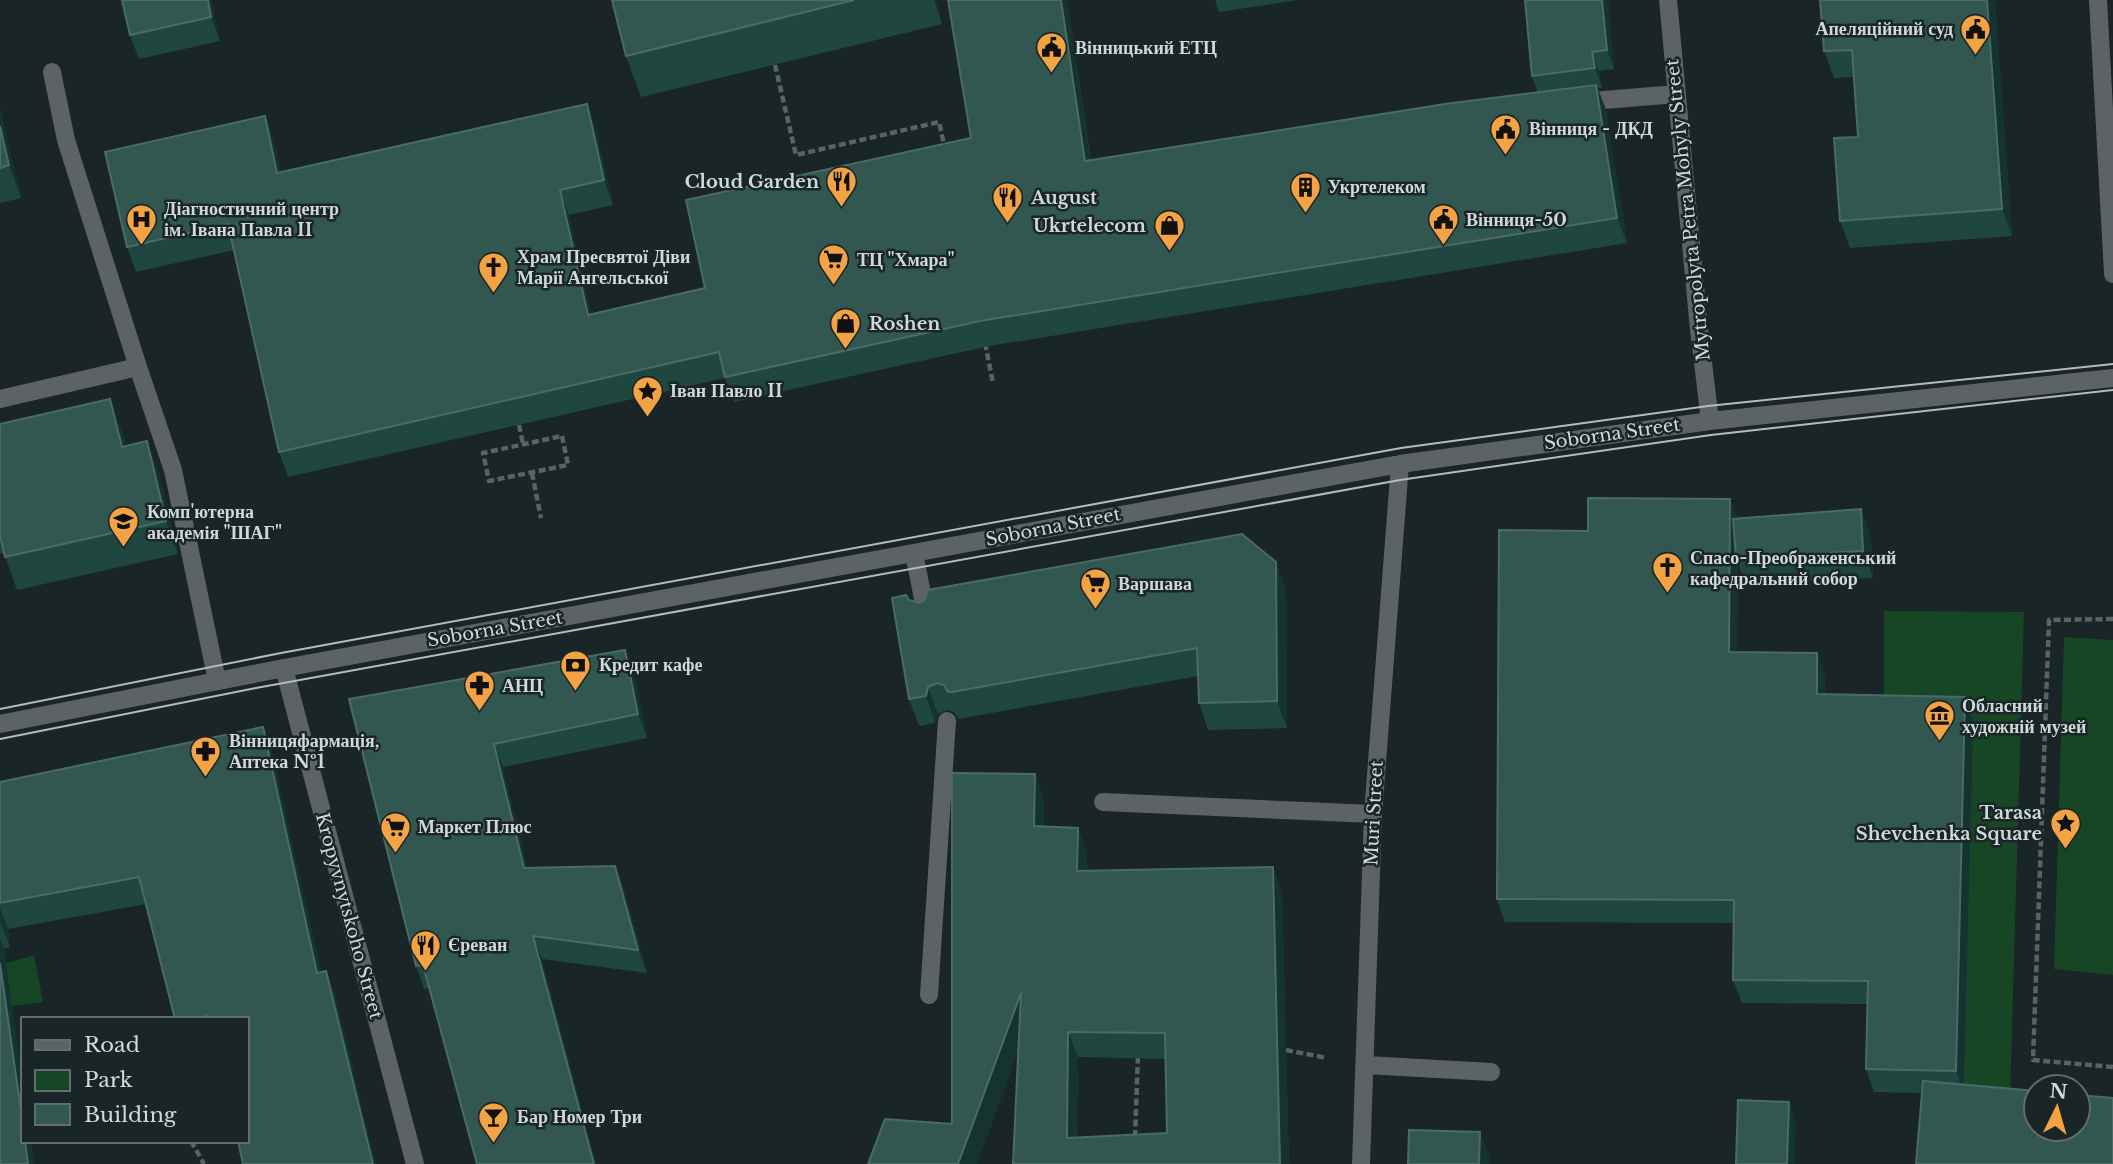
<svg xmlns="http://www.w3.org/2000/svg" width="2113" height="1164" font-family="'Libre Baskerville',serif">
<rect width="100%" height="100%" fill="#192527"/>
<!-- green -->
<path fill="#174625" d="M 1884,611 L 2024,612 L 2010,1099 L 1964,1094 L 1973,720 L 1884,718 Z
M 2064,637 L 2113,640 L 2113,975 L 2054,969 Z
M 34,955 L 43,1002 L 0,1008 L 0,965 Z"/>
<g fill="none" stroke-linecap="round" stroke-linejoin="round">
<!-- path -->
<path stroke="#586364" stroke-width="4.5" stroke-dasharray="7 3.5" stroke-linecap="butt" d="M 775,65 L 796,155 L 939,122 L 945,149
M 985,343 L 993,383
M 519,425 L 523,444
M 562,436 L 568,465 L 489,481 L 483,453 Z
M 532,473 L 541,518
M 2113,619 L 2049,620 L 2033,1060 L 2113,1067
M 1286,1050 L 1327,1058
M 1135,1137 L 1138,1054
M 191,1141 L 204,1164"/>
<!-- minor -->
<path stroke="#5d6265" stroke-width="18" d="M 1668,0 L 1699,329 L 1710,421
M 2098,0 L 2113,274
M 52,72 L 66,140 L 138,367 L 173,470 L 217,681
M 1579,102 L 1677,94
M 0,399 L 138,367
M 914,553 L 927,619
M 284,668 L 415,1164
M 0,724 L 284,668 L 1400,464 L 1710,421 L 2113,378
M 1103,802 L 1373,814
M 929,995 L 947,721
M 1366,1065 L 1491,1072
M 1361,1164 L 1373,814 L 1400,464"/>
<!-- tram -->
<path stroke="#b3bcbd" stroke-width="2" d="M 0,709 L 281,653 L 1401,448 L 1708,406 L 2113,364
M 0,739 L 256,688 L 1400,480 L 1711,435 L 2113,390"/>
</g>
<!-- wall -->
<path fill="#1f4740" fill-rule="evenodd" d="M 122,0 L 211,0 L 220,41 L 139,59 L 130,35 Z
M 612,0 L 936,0 L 942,24 L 641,97 L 626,56 Z
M 948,0 L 1067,0 L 1091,160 L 1538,93 L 1532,76 L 1525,0 L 1608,0 L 1614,69 L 1599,71 L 1602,88 L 1598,88 L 1606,110 L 1627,243 L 989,346 L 734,402 L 725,378 L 288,477 L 279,452 L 234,250 L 136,272 L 127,247 L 265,116 L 274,141 L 281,172 L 587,104 L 596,129 L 613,205 L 569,215 L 591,314 L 705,288 L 971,138 Z
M 1215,0 L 1298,0 L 1219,12 Z
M 1820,0 L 1995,0 L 2012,236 L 1850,248 L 1840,221 L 1858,137 L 1854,77 L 1834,78 L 1824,51 Z
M 0,108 L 21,198 L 0,203 Z
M 0,424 L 122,431 L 126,446 L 159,474 L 178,554 L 17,590 L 4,553 L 0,554 Z
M 1730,499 L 1737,518 L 1861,509 L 1871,536 L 1873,578 L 1746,585 L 1738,563 L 1737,652 L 1825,675 L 1825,694 L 1965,697 L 1973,720 L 1965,1085 L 1922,1093 L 1874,1092 L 1866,1069 L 1867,1004 L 1742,1003 L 1733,980 L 1734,923 L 1505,922 L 1497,899 Z
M 1276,562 L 1286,589 L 1287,728 L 1208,730 L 1199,703 L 1198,676 L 958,719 L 954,712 L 947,710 L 938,714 L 935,723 L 919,726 L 909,699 L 909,600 L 919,603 Z
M 625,650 L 634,673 L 647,738 L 503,767 L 527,868 L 624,889 L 647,973 L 542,959 L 596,1164 L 477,1164 L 429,988 L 424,989 L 416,966 L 349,699 Z
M 263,727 L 272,753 L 321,972 L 326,971 L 336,997 L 247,1019 L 175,1019 L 146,904 L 8,929 L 10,947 L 4,949 L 23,1084 L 23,1141 L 31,1141 L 34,1164 L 0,1164 L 0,782 Z
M 1035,774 L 1044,800 L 1044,827 L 1078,828 L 1087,853 L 1087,871 L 1273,867 L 1282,892 L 1289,1164 L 1013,1164 L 1018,1051 L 977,1164 L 868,1164 L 952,1124 ZM 1078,1057 L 1165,1059 L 1167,1133 L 1077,1137 Z"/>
<!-- shaded-wall -->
<path fill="#15332f" d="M 208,0 L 211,0 L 220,41 L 211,17 Z
M 934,0 L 936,0 L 942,24 Z
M 1061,0 L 1067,0 L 1094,186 L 1085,161 Z
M 1602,0 L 1608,0 L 1614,69 L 1607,50 Z
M 1987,0 L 1995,0 L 2012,236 L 2002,209 Z
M 1592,52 L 1599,71 L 1602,88 L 1595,68 Z
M 1596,85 L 1606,110 L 1627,243 L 1617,218 Z
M 587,104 L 596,129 L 613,205 L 604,180 Z
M 0,108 L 21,198 L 9,165 L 0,126 Z
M 265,116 L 274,141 L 287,198 L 277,173 Z
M 560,190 L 569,215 L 597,340 L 588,315 Z
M 110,399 L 122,431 L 133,480 L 122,447 Z
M 147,441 L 159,474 L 178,554 L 166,521 Z
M 1730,499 L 1738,522 L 1736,558 L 1738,563 L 1737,675 L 1729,652 Z
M 1861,509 L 1871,536 L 1873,578 L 1863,551 Z
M 1276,562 L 1286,589 L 1287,728 L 1277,701 Z
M 625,650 L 634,673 L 647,738 L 638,714 Z
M 1817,653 L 1825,675 L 1825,716 L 1817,694 Z
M 928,687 L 938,714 L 935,723 L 926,696 Z
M 1965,697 L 1973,720 L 1964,1094 L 1956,1071 Z
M 263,727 L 272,753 L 327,999 L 317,973 Z
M 494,744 L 503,767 L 532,891 L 524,868 Z
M 1035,774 L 1044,800 L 1044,852 L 1034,826 Z
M 1078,828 L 1087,853 L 1086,896 L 1077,871 Z
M 615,866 L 624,889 L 647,973 L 638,950 Z
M 1273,867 L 1282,892 L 1289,1164 L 1280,1164 Z
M 0,908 L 8,929 L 10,947 L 0,921 Z
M 533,936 L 542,959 L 596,1164 L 594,1164 Z
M 0,938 L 4,949 L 23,1084 L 23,1125 L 0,963 Z
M 326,971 L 336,997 L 376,1164 L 373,1164 L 368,1147 Z
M 1021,993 L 1030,1019 L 977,1164 L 958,1164 Z
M 1068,1032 L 1078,1057 L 1076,1163 L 1067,1138 Z
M 1789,1102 L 1796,1121 L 1795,1164 L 1787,1164 Z
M 1480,1132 L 1490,1159 L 1489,1164 L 1479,1164 Z
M 25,1141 L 31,1141 L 34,1164 L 28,1164 Z"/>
<!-- building -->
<path fill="#325750" stroke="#4b6b66" stroke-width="2" fill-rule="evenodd" d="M 122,0 L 208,0 L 211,17 L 130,35 Z
M 612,0 L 854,0 L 626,56 Z
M 948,0 L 1061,0 L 1085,161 L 1445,104 L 1596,85 L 1617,218 L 980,321 L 725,377 L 719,352 L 279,452 L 228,224 L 127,247 L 105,152 L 265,116 L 277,173 L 587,104 L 604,180 L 560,190 L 588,315 L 705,288 L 686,200 L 971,138 Z
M 1525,0 L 1602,0 L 1607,50 L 1592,52 L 1595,68 L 1532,76 Z
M 1820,0 L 1987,0 L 2002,209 L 1840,221 L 1834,138 L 1858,137 L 1852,50 L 1824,51 Z
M 0,126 L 9,165 L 0,168 Z
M 110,399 L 122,447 L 147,441 L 166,521 L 5,557 L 0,536 L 0,424 Z
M 1588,498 L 1730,499 L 1729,652 L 1817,653 L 1817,694 L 1965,697 L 1956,1071 L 1866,1069 L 1868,981 L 1733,980 L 1734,900 L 1497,899 L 1499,530 L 1588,531 Z
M 1861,509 L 1863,551 L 1736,558 L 1733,519 Z
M 1242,534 L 1276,562 L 1277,701 L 1199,703 L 1197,648 L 952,692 L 948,692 L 944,685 L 937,683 L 928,687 L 926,696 L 909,699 L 892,598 L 906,595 L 909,600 L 919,603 L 925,600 L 928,590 Z
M 625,650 L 638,714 L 494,744 L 524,868 L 615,866 L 638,950 L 533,936 L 594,1164 L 477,1164 L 423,965 L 416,966 L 349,699 Z
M 263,727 L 317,973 L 326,971 L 373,1164 L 243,1164 L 238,1141 L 247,1141 L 247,1019 L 208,1019 L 208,1016 L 194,1019 L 175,1019 L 139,877 L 0,903 L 0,782 Z
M 952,773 L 1035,774 L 1034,826 L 1078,828 L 1077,871 L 1273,867 L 1280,1164 L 1013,1164 L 1021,993 L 958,1164 L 868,1164 L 885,1119 L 952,1124 ZM 1068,1032 L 1165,1033 L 1167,1133 L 1067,1138 Z
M 0,963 L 23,1125 L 23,1141 L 25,1141 L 28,1164 L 0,1164 Z
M 1923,1081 L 2036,1091 L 2036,1129 L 2078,1129 L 2078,1095 L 2113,1098 L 2113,1164 L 1916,1164 Z
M 1738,1100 L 1789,1102 L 1787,1164 L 1736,1164 Z
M 1409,1130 L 1480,1132 L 1479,1164 L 1408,1164 Z"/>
<!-- icons -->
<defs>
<symbol id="civic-pin" viewBox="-11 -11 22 30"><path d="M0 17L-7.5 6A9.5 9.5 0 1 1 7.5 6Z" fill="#f4a344" stroke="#192527"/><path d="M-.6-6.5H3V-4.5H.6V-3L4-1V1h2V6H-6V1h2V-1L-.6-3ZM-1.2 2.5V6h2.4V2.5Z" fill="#111"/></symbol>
<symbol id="restaurant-pin" viewBox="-11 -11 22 30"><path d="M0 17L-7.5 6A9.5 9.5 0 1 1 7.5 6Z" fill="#f4a344" stroke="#192527"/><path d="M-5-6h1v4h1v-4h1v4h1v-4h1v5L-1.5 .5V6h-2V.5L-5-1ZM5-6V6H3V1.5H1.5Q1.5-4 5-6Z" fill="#111"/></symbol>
<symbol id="building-pin" viewBox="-11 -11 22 30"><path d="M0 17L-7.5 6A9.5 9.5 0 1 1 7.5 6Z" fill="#f4a344" stroke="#192527"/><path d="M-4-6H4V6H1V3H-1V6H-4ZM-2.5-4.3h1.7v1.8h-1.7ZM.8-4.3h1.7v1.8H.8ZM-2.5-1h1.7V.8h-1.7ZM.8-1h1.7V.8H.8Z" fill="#111"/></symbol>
<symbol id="hospital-pin" viewBox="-11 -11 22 30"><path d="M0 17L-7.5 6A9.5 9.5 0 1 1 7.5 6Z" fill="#f4a344" stroke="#192527"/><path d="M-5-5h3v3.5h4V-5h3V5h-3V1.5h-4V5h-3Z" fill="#111"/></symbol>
<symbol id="shop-pin" viewBox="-11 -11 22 30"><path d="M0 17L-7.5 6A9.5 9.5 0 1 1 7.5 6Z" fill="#f4a344" stroke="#192527"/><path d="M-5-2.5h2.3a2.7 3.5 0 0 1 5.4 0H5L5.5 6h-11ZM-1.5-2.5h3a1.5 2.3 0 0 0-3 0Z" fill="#111"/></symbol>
<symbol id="supermarket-pin" viewBox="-11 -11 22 30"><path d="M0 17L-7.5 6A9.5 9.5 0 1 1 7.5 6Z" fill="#f4a344" stroke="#192527"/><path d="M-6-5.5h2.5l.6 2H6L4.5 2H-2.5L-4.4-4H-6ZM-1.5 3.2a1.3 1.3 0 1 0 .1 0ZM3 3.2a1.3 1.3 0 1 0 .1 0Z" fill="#111"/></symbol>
<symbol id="church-pin" viewBox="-11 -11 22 30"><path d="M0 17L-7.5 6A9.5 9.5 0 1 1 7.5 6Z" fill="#f4a344" stroke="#192527"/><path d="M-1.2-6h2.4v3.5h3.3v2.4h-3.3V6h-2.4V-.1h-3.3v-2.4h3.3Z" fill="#111"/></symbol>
<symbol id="sight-pin" viewBox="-11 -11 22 30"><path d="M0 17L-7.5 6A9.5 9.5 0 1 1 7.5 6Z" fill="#f4a344" stroke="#192527"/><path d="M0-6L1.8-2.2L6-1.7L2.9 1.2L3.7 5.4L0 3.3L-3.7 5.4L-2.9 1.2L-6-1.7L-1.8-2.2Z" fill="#111"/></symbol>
<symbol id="school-pin" viewBox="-11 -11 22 30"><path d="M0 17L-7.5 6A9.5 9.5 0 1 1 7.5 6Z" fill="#f4a344" stroke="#192527"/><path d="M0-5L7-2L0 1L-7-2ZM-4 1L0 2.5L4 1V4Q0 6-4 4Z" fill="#111"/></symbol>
<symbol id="bank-pin" viewBox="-11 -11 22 30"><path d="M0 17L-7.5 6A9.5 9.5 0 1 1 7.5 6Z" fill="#f4a344" stroke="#192527"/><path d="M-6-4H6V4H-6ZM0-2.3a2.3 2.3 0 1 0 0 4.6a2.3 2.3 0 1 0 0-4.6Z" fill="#111"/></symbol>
<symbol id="pharmacy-pin" viewBox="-11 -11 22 30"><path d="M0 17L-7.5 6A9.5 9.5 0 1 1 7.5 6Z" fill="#f4a344" stroke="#192527"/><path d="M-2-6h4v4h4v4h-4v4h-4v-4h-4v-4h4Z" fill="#111"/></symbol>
<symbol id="museum-pin" viewBox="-11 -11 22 30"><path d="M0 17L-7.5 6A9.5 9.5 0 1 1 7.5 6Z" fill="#f4a344" stroke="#192527"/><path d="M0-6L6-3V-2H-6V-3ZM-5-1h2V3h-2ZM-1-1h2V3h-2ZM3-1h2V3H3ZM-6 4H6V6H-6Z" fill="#111"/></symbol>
<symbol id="bar-pin" viewBox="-11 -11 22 30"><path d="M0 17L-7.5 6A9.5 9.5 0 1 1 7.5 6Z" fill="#f4a344" stroke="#192527"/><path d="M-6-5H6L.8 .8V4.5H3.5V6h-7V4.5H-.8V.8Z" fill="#111"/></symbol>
</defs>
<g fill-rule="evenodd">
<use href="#civic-pin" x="1958" y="12" width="35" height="47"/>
<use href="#civic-pin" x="1034" y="30" width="35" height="47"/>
<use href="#civic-pin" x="1488" y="112" width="35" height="47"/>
<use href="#restaurant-pin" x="824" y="164" width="35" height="47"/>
<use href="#building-pin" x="1288" y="170" width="35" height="47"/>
<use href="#restaurant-pin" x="990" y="180" width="35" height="47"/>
<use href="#hospital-pin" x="124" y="202" width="35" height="47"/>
<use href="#civic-pin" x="1426" y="202" width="35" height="47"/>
<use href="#shop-pin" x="1152" y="208" width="35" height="47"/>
<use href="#supermarket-pin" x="816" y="242" width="35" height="47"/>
<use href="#church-pin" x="476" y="250" width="35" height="47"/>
<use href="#shop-pin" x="828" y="306" width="35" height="47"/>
<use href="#sight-pin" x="630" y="374" width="35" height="47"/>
<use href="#school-pin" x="106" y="504" width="35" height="47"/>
<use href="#church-pin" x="1650" y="550" width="35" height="47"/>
<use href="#supermarket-pin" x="1078" y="566" width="35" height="47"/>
<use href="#bank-pin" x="558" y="648" width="35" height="47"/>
<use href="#pharmacy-pin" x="462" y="668" width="35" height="47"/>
<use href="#museum-pin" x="1922" y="698" width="35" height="47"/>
<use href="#pharmacy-pin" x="188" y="734" width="35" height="47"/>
<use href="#sight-pin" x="2048" y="806" width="35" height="47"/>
<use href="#supermarket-pin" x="378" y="810" width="35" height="47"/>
<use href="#restaurant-pin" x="408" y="928" width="35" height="47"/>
<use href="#bar-pin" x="476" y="1100" width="35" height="47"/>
</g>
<g text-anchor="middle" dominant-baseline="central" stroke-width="5" stroke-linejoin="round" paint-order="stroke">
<!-- poi labels -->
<g font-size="18" font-weight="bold" fill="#d0d9da" stroke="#192527" text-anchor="start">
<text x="1953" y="29" text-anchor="end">Апеляційний суд</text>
<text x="1075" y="48">Вінницький ЕТЦ</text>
<text x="1529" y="129">Вінниця - ДКД</text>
<text x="819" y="182" text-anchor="end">Cloud Garden</text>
<text x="1328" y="187">Укртелеком</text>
<text x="1031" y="198">August</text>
<text x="164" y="209">Діагностичний центр<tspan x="164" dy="21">ім. Івана Павла II</tspan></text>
<text x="1466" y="220">Вінниця-50</text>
<text x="1146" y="226" text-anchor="end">Ukrtelecom</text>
<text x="517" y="257">Храм Пресвятої Діви<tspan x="517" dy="21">Марії Ангельської</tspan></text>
<text x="857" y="260">ТЦ "Хмара"</text>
<text x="869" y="324">Roshen</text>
<text x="670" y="391">Іван Павло II</text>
<text x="147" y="512">Комп'ютерна<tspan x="147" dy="21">академія "ШАГ"</tspan></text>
<text x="1690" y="558">Спасо-Преображенський<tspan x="1690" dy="21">кафедральний собор</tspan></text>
<text x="1118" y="584">Варшава</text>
<text x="599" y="665">Кредит кафе</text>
<text x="502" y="686">АНЦ</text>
<text x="1962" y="706">Обласний<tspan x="1962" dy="21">художній музей</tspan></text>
<text x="229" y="741">Вінницяфармація,<tspan x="229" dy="21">Аптека №1</tspan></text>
<text x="2042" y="813" text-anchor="end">Tarasa<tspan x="2042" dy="21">Shevchenka Square</tspan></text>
<text x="418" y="827">Маркет Плюс</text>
<text x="448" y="945">Єреван</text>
<text x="517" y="1117">Бар Номер Три</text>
</g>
<!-- street labels -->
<g font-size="18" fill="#d0d9da" stroke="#192527">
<text transform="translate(1688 210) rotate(-96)">Mytropolyta Petra Mohyly Street</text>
<text transform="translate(1612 434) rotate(-8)">Soborna Street</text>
<text transform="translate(1053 527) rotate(-11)">Soborna Street</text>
<text transform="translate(495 629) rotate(-10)">Soborna Street</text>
<text transform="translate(1374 813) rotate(-87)">Muri Street</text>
<text transform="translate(349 916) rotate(75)">Kropyvnytskoho Street</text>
</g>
</g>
<!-- legend -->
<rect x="21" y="1017" width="228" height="126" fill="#192527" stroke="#626d6f" stroke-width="2"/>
<rect x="35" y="1040" width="35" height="10" fill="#5d6265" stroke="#626d6f" stroke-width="2"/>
<text x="84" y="1052" font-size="21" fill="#d0d9da">Road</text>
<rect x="35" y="1070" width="35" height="21" fill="#174625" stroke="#626d6f" stroke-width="2"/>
<text x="84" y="1087" font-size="21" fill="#d0d9da">Park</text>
<rect x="35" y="1104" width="35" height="21" fill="#325750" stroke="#626d6f" stroke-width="2"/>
<text x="84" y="1122" font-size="21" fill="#d0d9da">Building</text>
<!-- north arrow -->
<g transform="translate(2057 1108) rotate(5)"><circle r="33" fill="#192527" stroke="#626d6f" stroke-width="2"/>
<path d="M0-5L12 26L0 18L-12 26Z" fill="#f4a344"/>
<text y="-10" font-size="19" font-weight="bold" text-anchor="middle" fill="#d0d9da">N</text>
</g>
</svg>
